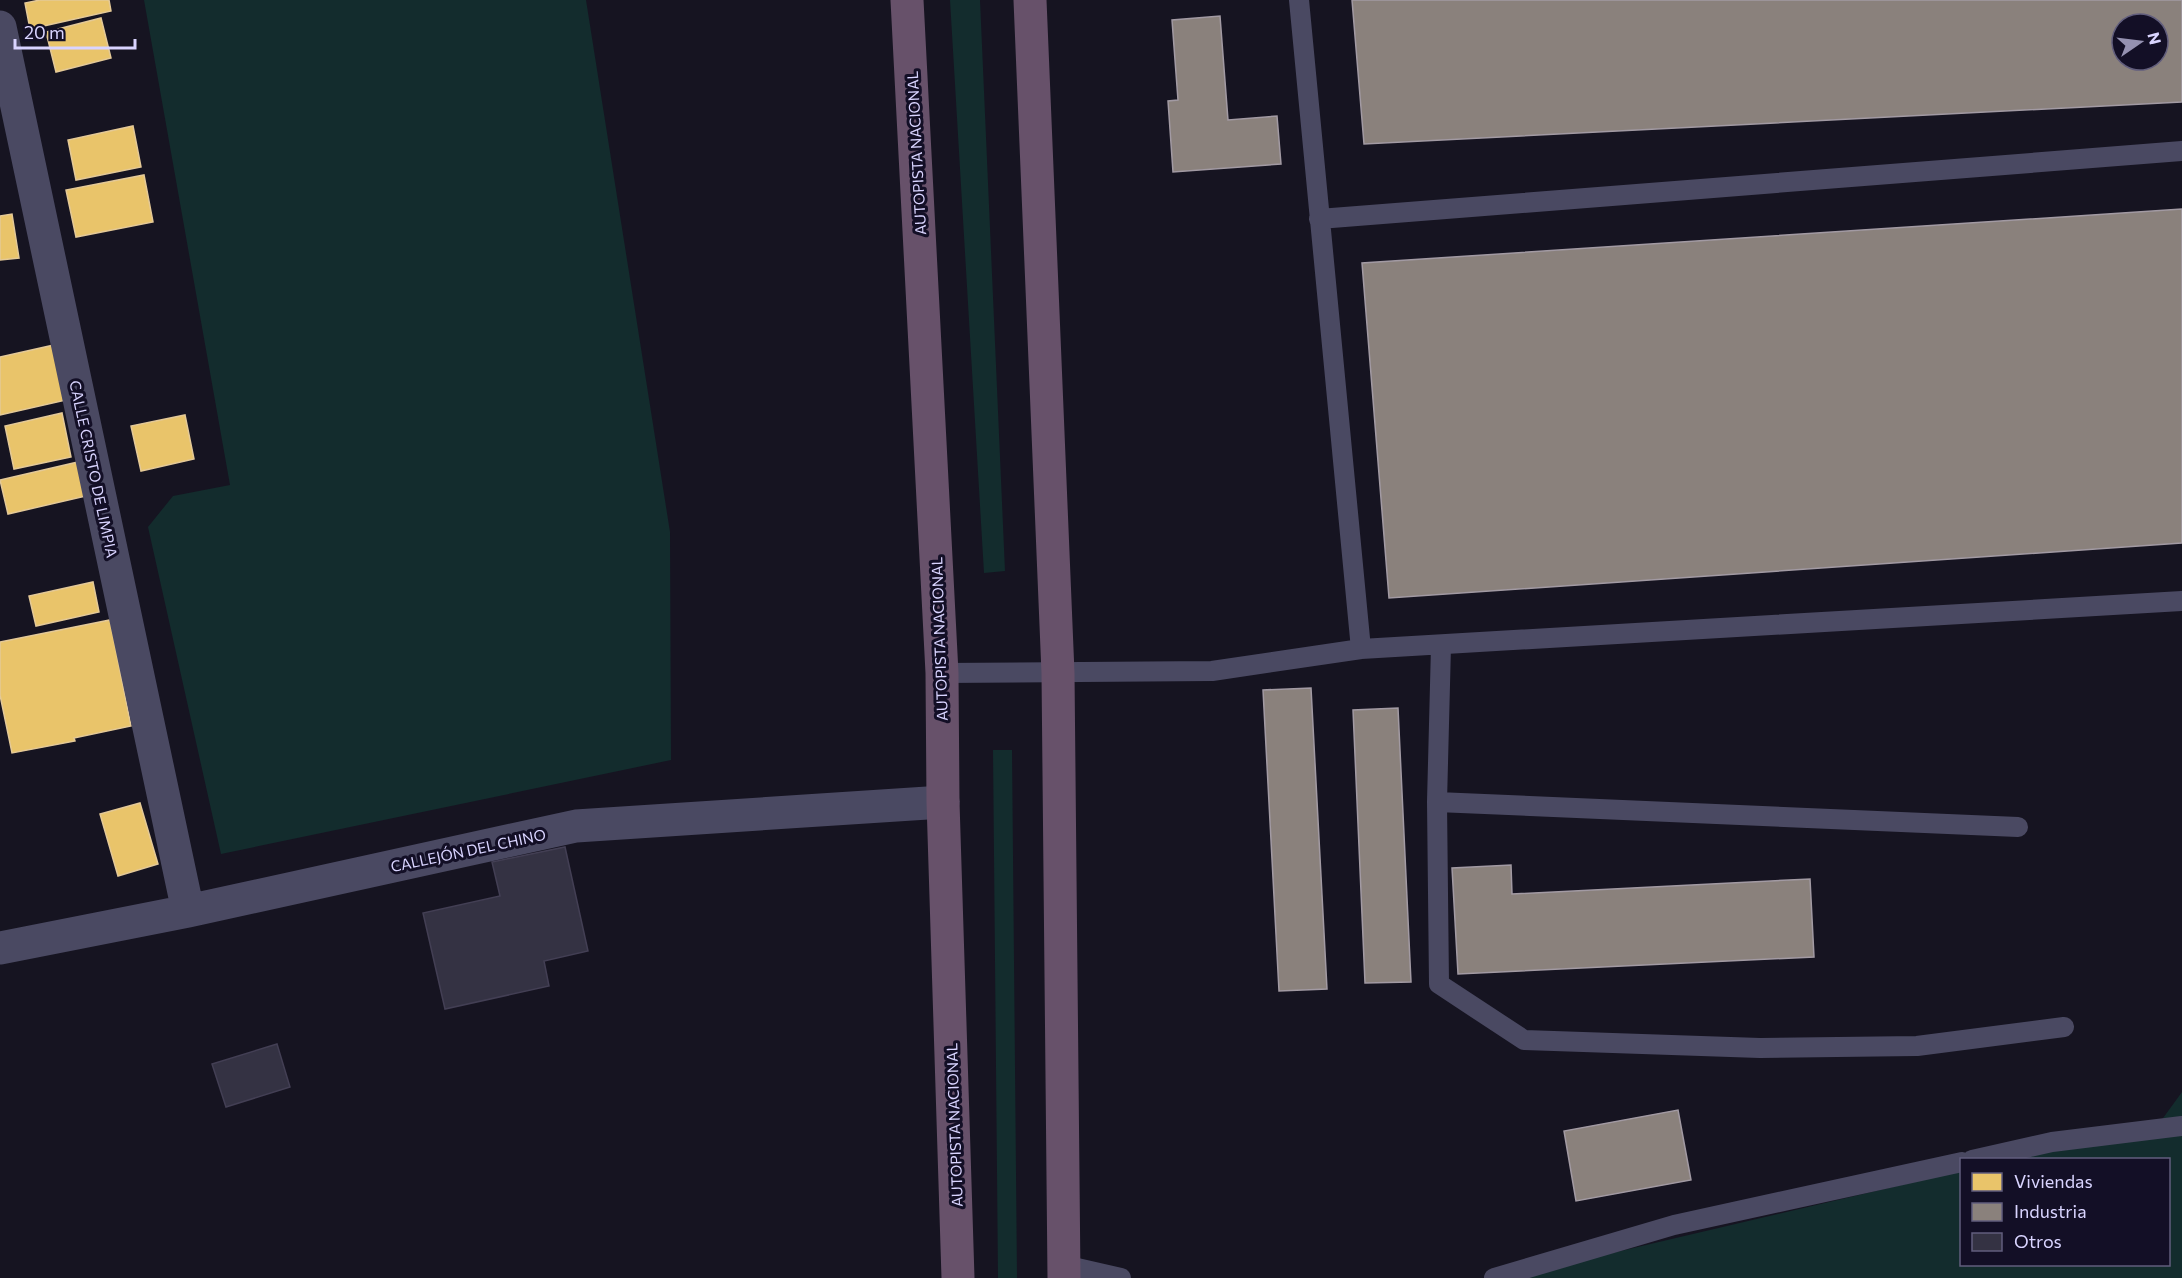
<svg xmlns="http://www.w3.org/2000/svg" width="2182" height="1278" font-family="Commissioner,sans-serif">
<rect width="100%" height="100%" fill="#161421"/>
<!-- green -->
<path fill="#132c2d" d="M 144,0 L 586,0 L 670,532 L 671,760 L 221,854 L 148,527 L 173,496 L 230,485 Z
M 950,0 L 980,0 L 1005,571 L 984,573 Z
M 993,750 L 1012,750 L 1017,1278 L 998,1278 Z
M 2182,1092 L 2182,1278 L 1506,1278 L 1961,1171 L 1962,1264 L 2168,1264 L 2168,1160 L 2011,1159 L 2158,1125 Z"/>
<!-- homes -->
<path fill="#e9c46a" stroke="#e4c997" stroke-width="1.5" d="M 40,0 L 109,0 L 111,11 L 30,29 L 25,3 Z
M 101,18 L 111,58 L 56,72 L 46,32 Z
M 133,126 L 141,167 L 76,180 L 68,140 Z
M 144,175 L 153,222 L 76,237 L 66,190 Z
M 12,214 L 19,258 L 0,260 L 0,216 Z
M 54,345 L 66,400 L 0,415 L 0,357 Z
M 62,413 L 71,457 L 14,469 L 5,426 Z
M 185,415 L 194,459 L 141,471 L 131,426 Z
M 78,462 L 86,496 L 8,514 L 0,480 Z
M 93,582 L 99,612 L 36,626 L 29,596 Z
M 110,620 L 131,726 L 74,738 L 75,741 L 12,753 L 0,695 L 0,642 Z
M 140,803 L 158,864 L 118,876 L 100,814 Z"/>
<!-- industry -->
<path fill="#8a817c" stroke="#a29aa3" stroke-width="1.5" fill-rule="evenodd" d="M 1352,0 L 2182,0 L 2182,102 L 1364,144 ZM 2122,24 L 2158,24 L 2158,60 L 2122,60 Z
M 1220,16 L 1228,120 L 1277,116 L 1281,164 L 1173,172 L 1168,101 L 1178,100 L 1172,20 Z
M 2182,209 L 2182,543 L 1389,598 L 1362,263 Z
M 1311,688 L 1327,989 L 1279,991 L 1263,690 Z
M 1398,708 L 1411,982 L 1365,983 L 1353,710 Z
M 1511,865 L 1512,894 L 1810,879 L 1814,957 L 1458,974 L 1452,868 Z
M 1678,1110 L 1691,1180 L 1576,1201 L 1564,1131 Z"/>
<!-- building -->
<path fill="#343243" stroke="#433f54" stroke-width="1.5" d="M 565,847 L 588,951 L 544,961 L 549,986 L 445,1009 L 423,913 L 500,896 L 492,862 Z
M 277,1044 L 290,1087 L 226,1107 L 212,1064 Z"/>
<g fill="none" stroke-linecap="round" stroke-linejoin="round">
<!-- service -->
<path stroke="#4a4962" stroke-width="20" d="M 1299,0 L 1361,649
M 1319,219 L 2182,151
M 1441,646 L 1437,802 L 1439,984 L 1524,1040 L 1760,1048 L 1917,1046 L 2064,1027
M 942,673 L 1212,671 L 1361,649 L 2182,601
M 1437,802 L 2018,827
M 1972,1160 L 2052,1142 L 2182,1126
M 1064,1265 L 1121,1278
M 1494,1278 L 1674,1225 L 1962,1162"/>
<!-- minor -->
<path stroke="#4a4962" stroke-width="33" d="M 0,27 L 188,911
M 0,948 L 188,911 L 576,826 L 943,802"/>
<!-- motorway -->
<path stroke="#67516a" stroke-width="33" d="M 907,0 L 942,673 L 943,802 L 958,1278
M 1030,0 L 1058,673 L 1064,1278"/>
</g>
<g text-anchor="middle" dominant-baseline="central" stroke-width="6" stroke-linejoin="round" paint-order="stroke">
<!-- street labels -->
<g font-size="15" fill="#d9d4ff" stroke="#130f26">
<text transform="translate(916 153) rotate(-93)">AUTOPISTA NACIONAL</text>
<text transform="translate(94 469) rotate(78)">CALLE CRISTO DE LIMPIA</text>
<text transform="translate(939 639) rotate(-92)">AUTOPISTA NACIONAL</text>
<text transform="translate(468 850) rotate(-12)">CALLEJÓN DEL CHINO</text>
<text transform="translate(954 1125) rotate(-92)">AUTOPISTA NACIONAL</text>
</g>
</g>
<!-- legend -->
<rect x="1960" y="1158" width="210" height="108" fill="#130f26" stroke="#625e7d" stroke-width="1.5"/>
<rect x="1972" y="1173" width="30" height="18" fill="#e9c46a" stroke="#625e7d" stroke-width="1.5"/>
<text x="2014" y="1188" font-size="18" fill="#d9d4ff">Viviendas</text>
<rect x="1972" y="1203" width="30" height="18" fill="#8a817c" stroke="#625e7d" stroke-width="1.5"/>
<text x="2014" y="1218" font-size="18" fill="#d9d4ff">Industria</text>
<rect x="1972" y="1233" width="30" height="18" fill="#343243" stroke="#625e7d" stroke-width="1.5"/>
<text x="2014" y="1248" font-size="18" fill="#d9d4ff">Otros</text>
<!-- north arrow -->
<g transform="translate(2140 42) rotate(76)"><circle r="28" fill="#130f26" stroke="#625e7d" stroke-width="1.5"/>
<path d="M0-4.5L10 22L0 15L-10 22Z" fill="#9591b1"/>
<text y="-9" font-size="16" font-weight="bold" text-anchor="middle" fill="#d9d4ff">N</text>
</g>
<!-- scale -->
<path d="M15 39v9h120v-9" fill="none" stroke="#d9d4ff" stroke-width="3"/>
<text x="24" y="39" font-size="18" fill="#d9d4ff" stroke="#130f26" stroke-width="4.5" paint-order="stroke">20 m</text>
</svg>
